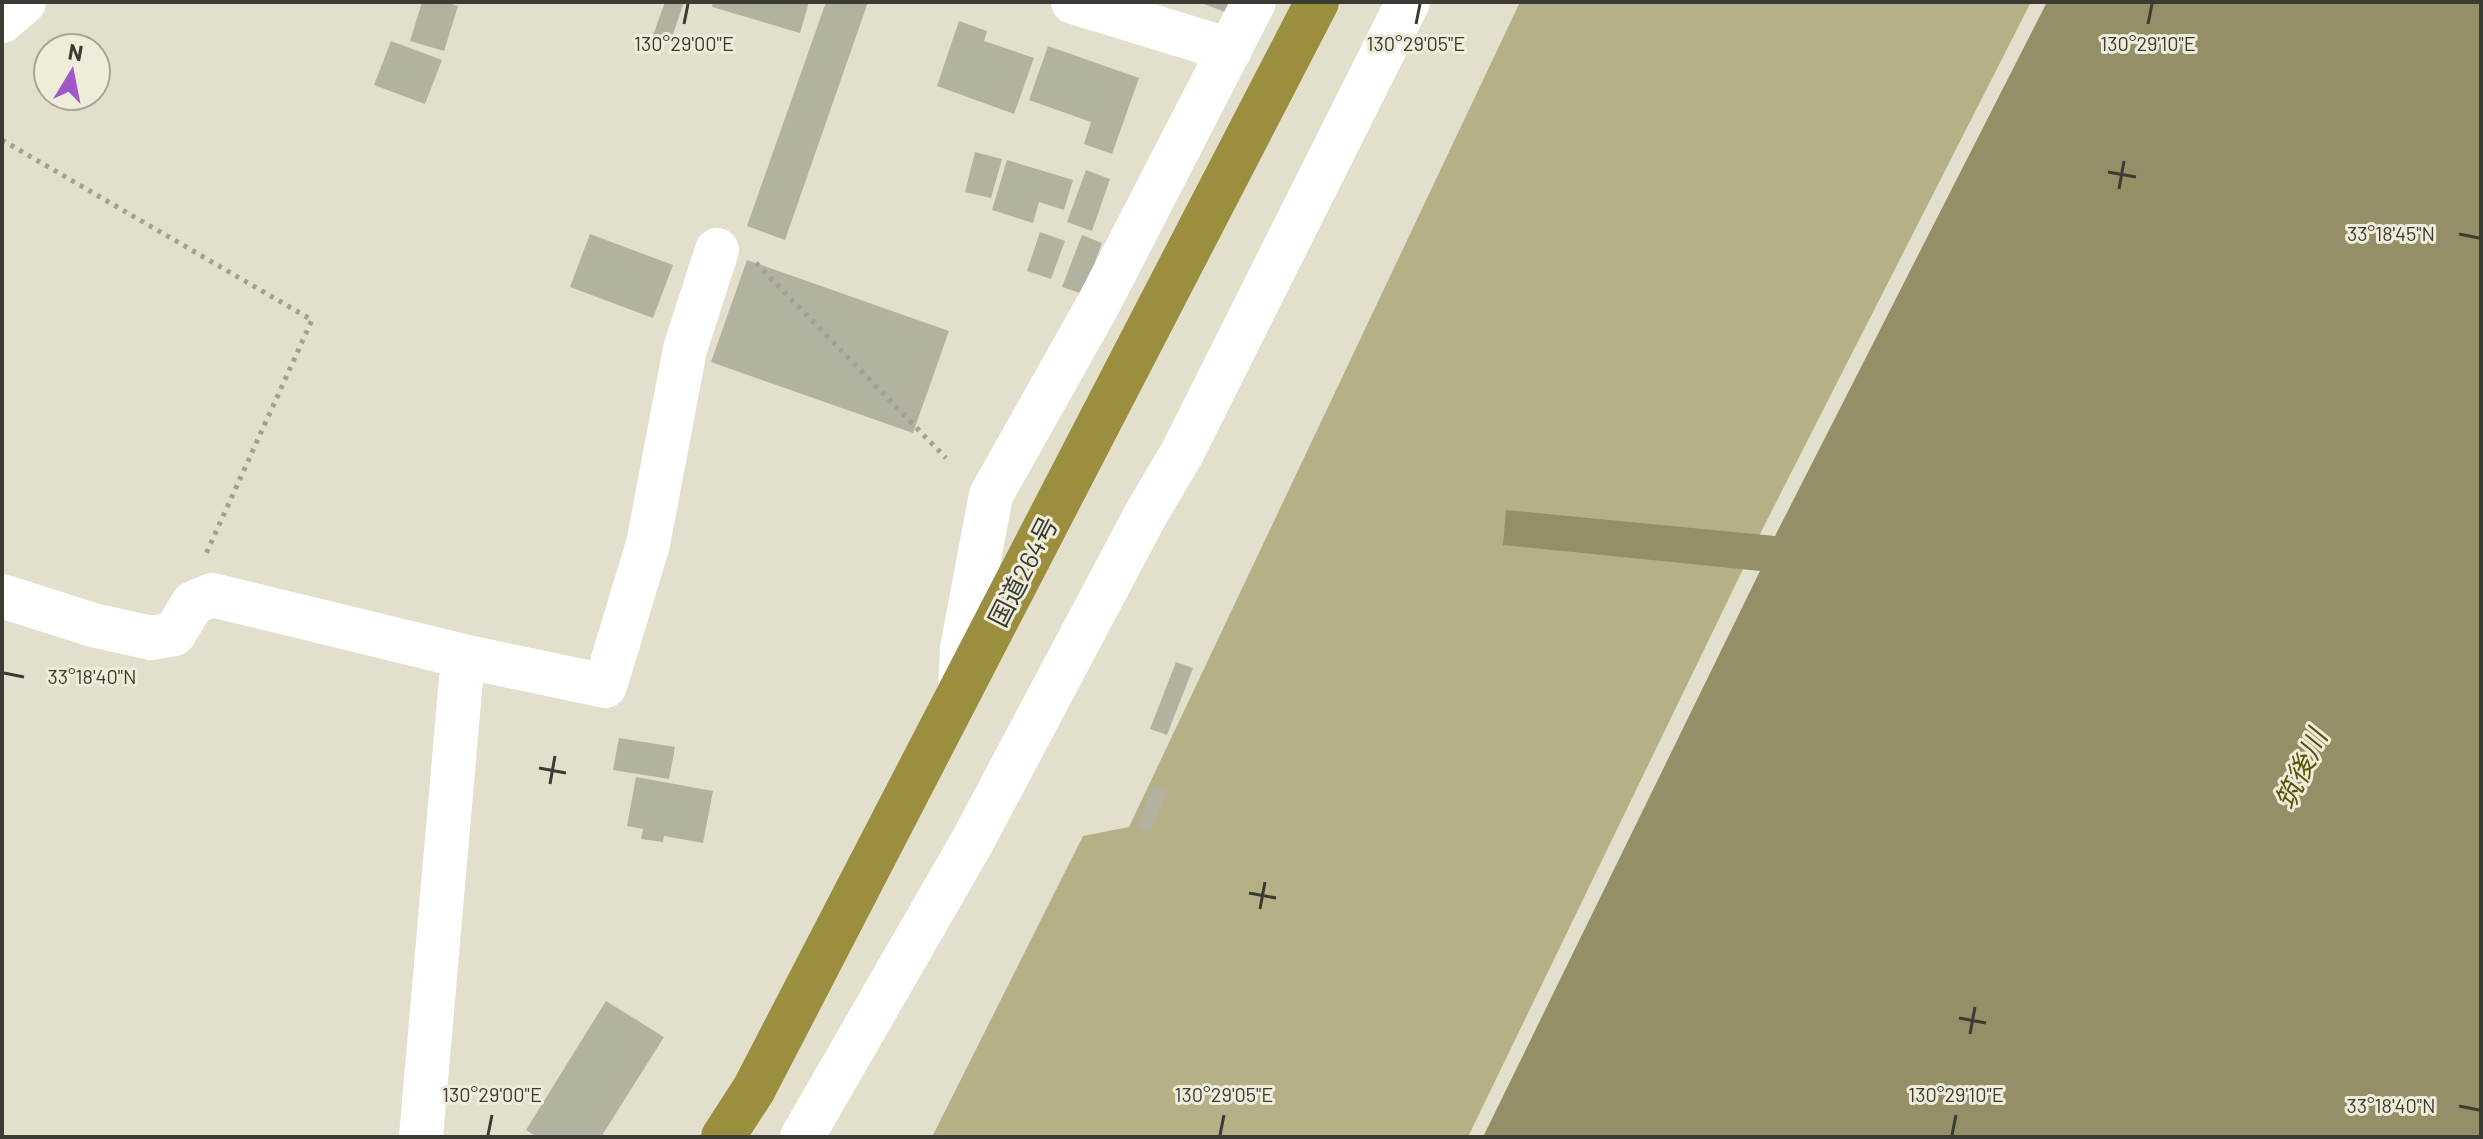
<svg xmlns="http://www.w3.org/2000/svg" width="2483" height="1139" font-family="Barlow,'Noto Sans JP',sans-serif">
<rect width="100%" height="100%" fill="#e2e0cd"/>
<!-- green -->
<path fill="#b6b086" d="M 1520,2 L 2031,2 L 1762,530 L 1468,1137 L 932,1137 L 1083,836 L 1129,827 Z"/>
<!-- water -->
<path fill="#948f66" d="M 2047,2 L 2481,2 L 2481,1137 L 1483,1137 L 1760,571 L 1503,545 L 1506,510 L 1775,536 Z"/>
<!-- building -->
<path fill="#b3b19f" d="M 422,2 L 445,2 L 458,6 L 444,51 L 410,41 Z
M 665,2 L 684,2 L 670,43 L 652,38 Z
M 713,2 L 809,2 L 800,33 L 712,7 Z
M 826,2 L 868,2 L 785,240 L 747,226 Z
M 1199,2 L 1235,2 L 1230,14 Z
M 959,21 L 987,31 L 984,41 L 1034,58 L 1014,114 L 937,86 Z
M 391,41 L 442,60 L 425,104 L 374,85 Z
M 1048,46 L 1139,78 L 1112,154 L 1084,144 L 1091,122 L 1029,100 Z
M 975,152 L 1002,159 L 991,198 L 965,192 Z
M 1007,160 L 1073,180 L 1064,210 L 1039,202 L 1033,223 L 992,210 Z
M 1086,170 L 1110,179 L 1092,231 L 1067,222 Z
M 1040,232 L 1065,241 L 1051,279 L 1027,271 Z
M 590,234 L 673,265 L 653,318 L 570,287 Z
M 1082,235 L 1102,243 L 1083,294 L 1062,287 Z
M 747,260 L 949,331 L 913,433 L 711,362 Z
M 1176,662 L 1193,668 L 1167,735 L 1150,729 Z
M 619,738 L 675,747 L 669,779 L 613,770 Z
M 636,777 L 713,791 L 703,843 L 664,836 L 663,842 L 641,839 L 643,829 L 627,826 Z
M 1153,786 L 1167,792 L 1150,832 L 1136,827 Z
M 606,1001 L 664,1037 L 601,1137 L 537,1137 L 526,1130 Z"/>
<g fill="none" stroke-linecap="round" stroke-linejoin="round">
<!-- path -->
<path stroke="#a2a092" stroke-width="5" stroke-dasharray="4 6" stroke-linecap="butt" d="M 2,140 L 312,320 L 205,556
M 756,263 L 946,458"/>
<!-- minor -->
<path stroke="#fff" stroke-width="44" d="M 1073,2 L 1230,50
M 2,21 L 24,2
M 2,596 L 93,625 L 151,638 L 174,634 L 193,603 L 212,595 L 463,656 L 605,686 L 648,544 L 685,349 L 717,250
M 960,690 L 962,648 L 991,495 L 1099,303 L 1254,2
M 421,1137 L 463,656
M 802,1137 L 972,842 L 1146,514 L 1182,453 L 1408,2"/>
<!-- highway -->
<path stroke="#9b8f3f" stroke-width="44" d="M 723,1137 L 754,1089 L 1317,2"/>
</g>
<!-- ticks -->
<path fill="none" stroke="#3b3a33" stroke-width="3" d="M 684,24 L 688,4M 1416,24 L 1420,4M 2148,24 L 2152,4M 2108,172 L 2136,177M 2119,189 L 2124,161M 2459,234 L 2479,238M 4,673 L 24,677M 539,768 L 566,773M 550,784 L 555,756M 1249,893 L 1276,898M 1260,909 L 1265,882M 1959,1018 L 1986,1023M 1970,1034 L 1975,1007M 2459,1106 L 2479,1110M 488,1135 L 492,1115M 1220,1135 L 1224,1115M 1952,1135 L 1956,1115"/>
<g text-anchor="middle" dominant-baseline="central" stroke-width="6" stroke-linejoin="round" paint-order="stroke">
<!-- street labels -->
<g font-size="26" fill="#3b3a33" stroke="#efedda">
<text transform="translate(1022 571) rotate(-63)">国道264号</text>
</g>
<!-- water labels -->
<g font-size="28" font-style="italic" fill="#5c5208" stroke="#efedda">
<text transform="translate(2300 769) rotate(-65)">筑後川</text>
</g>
</g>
<g font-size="20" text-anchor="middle" fill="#3b3a33" stroke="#efedda" stroke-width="6" stroke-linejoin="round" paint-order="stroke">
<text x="684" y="51">130°29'00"E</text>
<text x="1416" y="51">130°29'05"E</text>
<text x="2148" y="51">130°29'10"E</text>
<text x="2391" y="241">33°18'45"N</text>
<text x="92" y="684">33°18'40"N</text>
<text x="492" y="1102">130°29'00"E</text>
<text x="1224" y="1102">130°29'05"E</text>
<text x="1956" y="1102">130°29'10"E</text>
<text x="2391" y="1113">33°18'40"N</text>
</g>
<!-- border -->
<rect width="2483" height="1139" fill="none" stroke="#3b3a33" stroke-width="8"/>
<!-- north arrow -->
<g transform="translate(72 72) rotate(10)"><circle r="38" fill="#efedda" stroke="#a7a597" stroke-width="2"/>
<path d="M0-6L14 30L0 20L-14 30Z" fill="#a158cb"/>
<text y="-12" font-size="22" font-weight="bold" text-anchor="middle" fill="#3b3a33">N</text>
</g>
</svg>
